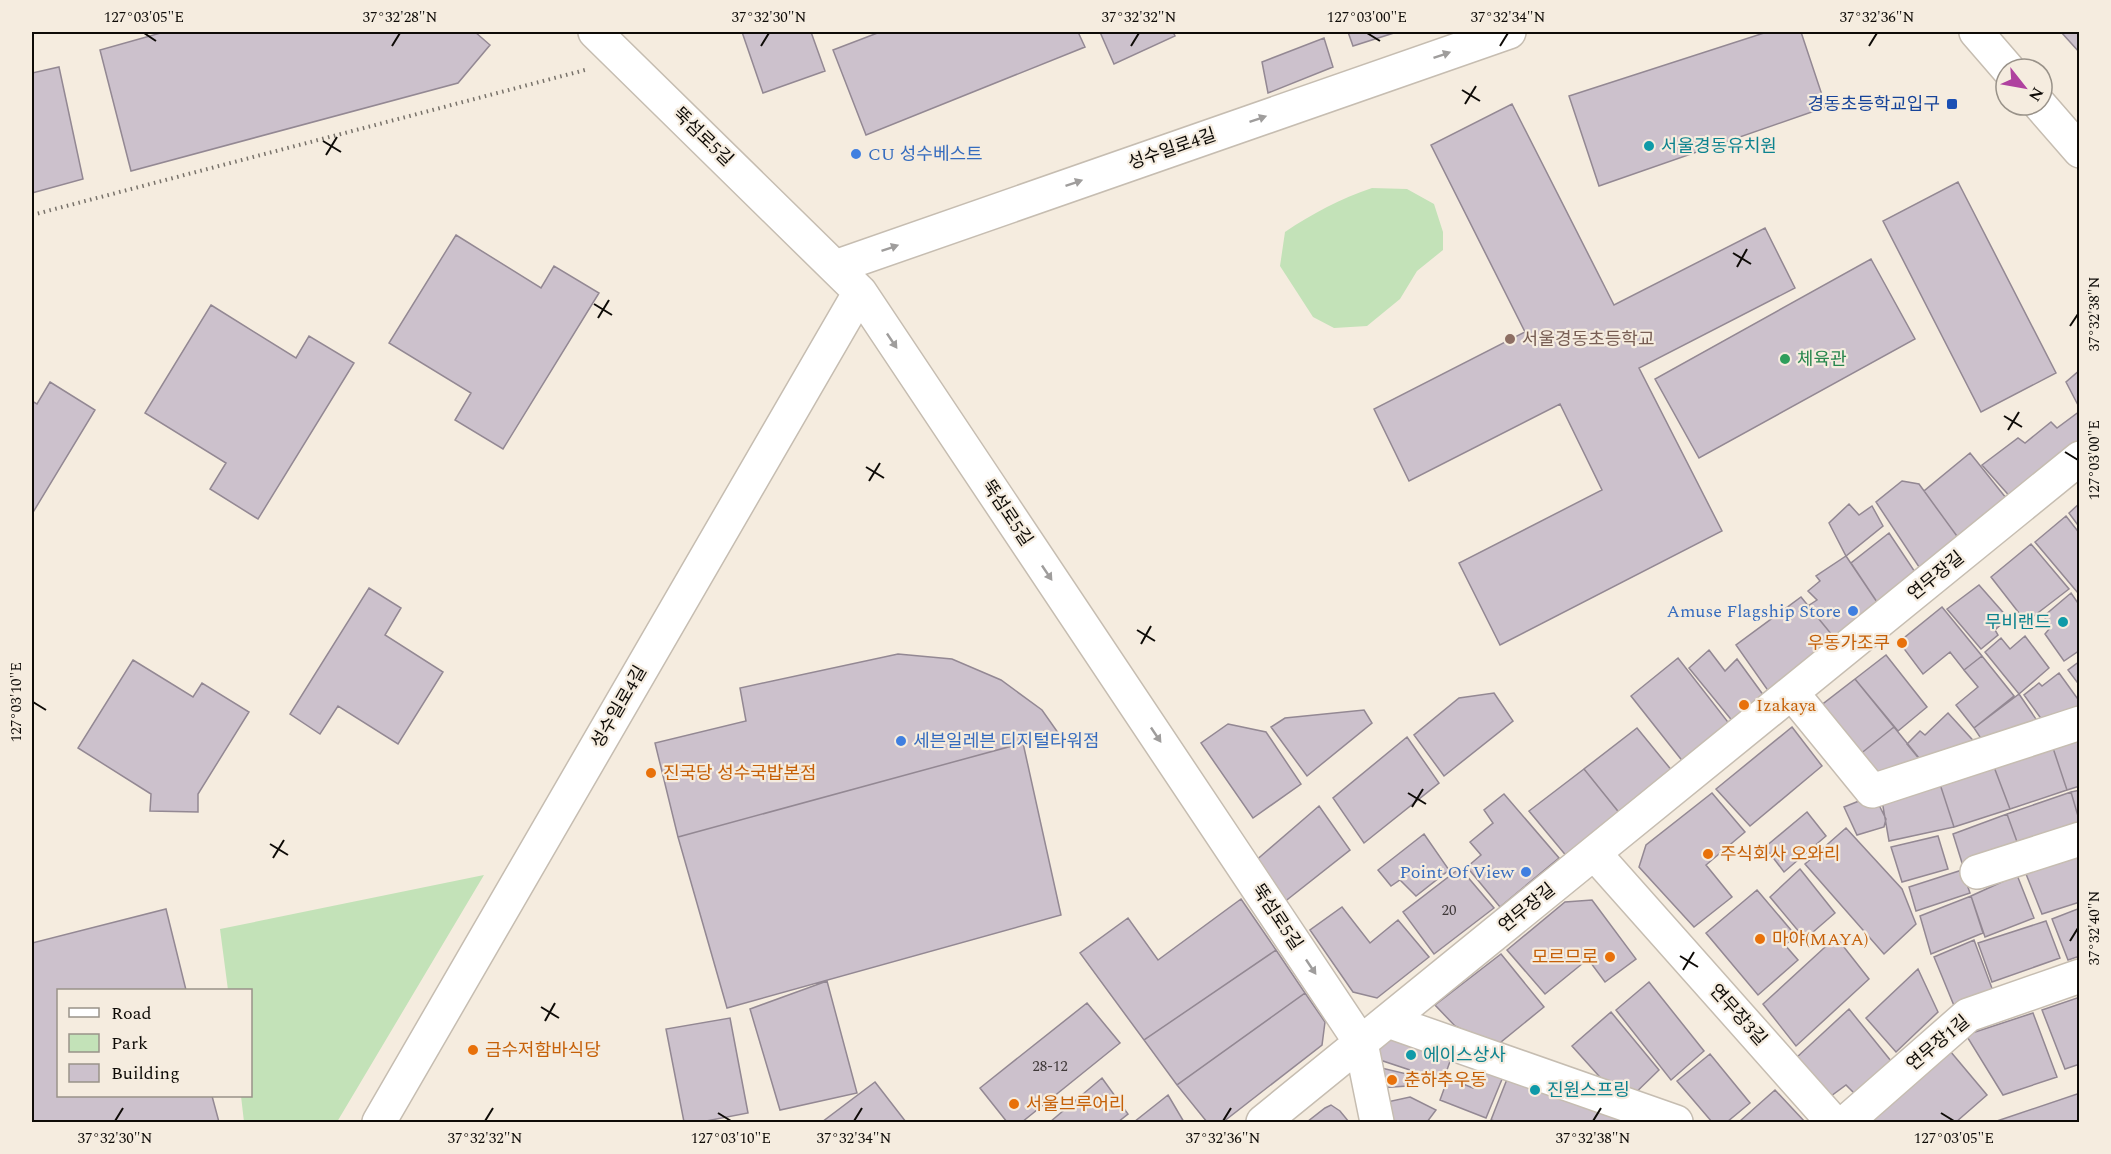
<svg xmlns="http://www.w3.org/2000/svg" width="2111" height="1154" font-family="Spectral,'Noto Sans KR',serif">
<rect width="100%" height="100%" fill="#f5ecdf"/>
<!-- green -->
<path fill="#c3e2b8" d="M 1372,188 L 1407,189 L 1434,204 L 1443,232 L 1443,250 L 1417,271 L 1400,299 L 1367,326 L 1334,328 L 1313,317 L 1280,266 L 1285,232 C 1313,213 1340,199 1372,188 Z
M 484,875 L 337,1122 L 244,1122 L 241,1096 L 250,1096 L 250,990 L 228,990 L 220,929 Z"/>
<!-- building -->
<path fill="#ccc1cc" stroke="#938893" stroke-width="1.5" d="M 164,32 L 475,32 L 490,45 L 458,83 L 131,171 L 100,50 Z
M 742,32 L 811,32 L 825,71 L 763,93 Z
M 880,32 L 1078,32 L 1085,47 L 866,135 L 833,50 Z
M 1100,32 L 1173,32 L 1175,36 L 1114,64 Z
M 1348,32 L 1397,32 L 1353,46 Z
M 1767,32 L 1801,32 L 1826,107 L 1599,186 L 1569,96 Z
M 2061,32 L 2080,32 L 2080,53 Z
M 1324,38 L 1333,67 L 1268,93 L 1262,62 Z
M 59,67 L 83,179 L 32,193 L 32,73 Z
M 1512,104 L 1614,305 L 1765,228 L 1795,288 L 1639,368 L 1722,531 L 1500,645 L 1459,563 L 1602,490 L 1560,404 L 1409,481 L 1374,409 L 1525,332 L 1431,145 Z
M 1958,182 L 2056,373 L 1981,412 L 1883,221 Z
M 456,235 L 541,288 L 554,266 L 599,293 L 503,449 L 455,420 L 471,393 L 389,343 Z
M 1871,259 L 1915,339 L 1699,458 L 1655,379 Z
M 211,305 L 296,358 L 309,336 L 354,363 L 258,519 L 210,489 L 226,463 L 145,413 Z
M 2080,370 L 2080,409 L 2066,382 Z
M 50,382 L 95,410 L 32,514 L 32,401 L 37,404 Z
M 2080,411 L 2080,447 L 2013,500 L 1982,465 L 2018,438 L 2025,443 L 2051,422 L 2057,428 Z
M 1970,453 L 2010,503 L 1962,543 L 1924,491 Z
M 1902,481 L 1919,484 L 1962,543 L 1923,573 L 1876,502 Z
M 2080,503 L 2080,528 L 2069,513 Z
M 1849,504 L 1859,515 L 1872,506 L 1883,526 L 1846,556 L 1829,523 Z
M 2066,516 L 2080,534 L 2078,593 L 2035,542 Z
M 1889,533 L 1919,578 L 1881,608 L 1851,563 Z
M 2031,544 L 2069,589 L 2026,622 L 1991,577 Z
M 1846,556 L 1881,608 L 1837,641 L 1808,606 L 1817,600 L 1808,591 L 1820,581 L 1816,576 Z
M 1979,585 L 2008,618 L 1995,630 L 1998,635 L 1981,649 L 1947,609 Z
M 369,588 L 401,608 L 385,635 L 443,672 L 398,744 L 338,706 L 320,734 L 290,714 Z
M 2071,593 L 2080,606 L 2080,650 L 2064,661 L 2045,634 L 2050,628 L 2044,616 Z
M 1801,597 L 1837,641 L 1769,692 L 1736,645 Z
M 1942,607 L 1982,656 L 1964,670 L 1950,652 L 1923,674 L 1899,642 Z
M 2025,636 L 2049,668 L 2019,694 L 1985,652 L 2001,638 L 2010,649 Z
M 1709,650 L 1725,671 L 1737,659 L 1764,696 L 1734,723 L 1689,668 Z
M 898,654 L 952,659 L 1001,680 L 1042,710 L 1061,737 L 1023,743 L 678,837 L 655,743 L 746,721 L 740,688 Z
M 1886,655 L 1927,707 L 1898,731 L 1855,679 Z
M 1982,656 L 2014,696 L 1974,728 L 1956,705 L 1978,687 L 1964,670 Z
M 1678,658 L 1731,726 L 1684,763 L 1631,696 Z
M 133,660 L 193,697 L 202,683 L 249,712 L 198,794 L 198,812 L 150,811 L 151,794 L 78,748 Z
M 2080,661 L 2080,686 L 2068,670 Z
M 2059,673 L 2080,702 L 2080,711 L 2045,724 L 2024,695 L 2039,683 L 2042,686 Z
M 1855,679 L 1894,727 L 1854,759 L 1815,710 Z
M 1494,693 L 1513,721 L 1444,776 L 1414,735 L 1459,698 Z
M 2019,694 L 2042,728 L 1984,743 L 1974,728 Z
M 1364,710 L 1372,723 L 1307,776 L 1271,727 L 1285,718 Z
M 1948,713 L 1980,748 L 1925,766 L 1907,744 L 1920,731 L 1925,735 Z
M 1228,724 L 1266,732 L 1301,784 L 1253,818 L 1201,743 Z
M 1792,727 L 1822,766 L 1750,826 L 1716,789 Z
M 1894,727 L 1919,758 L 1871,778 L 1854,759 Z
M 1637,728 L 1673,772 L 1621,815 L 1584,769 Z
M 2080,730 L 2080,786 L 2067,790 L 2050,739 Z
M 1407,737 L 1439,783 L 1364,843 L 1333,798 Z
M 2050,739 L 2067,790 L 2010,809 L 1991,759 Z
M 1023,743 L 1061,915 L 727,1008 L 678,837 Z
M 1991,759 L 2010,809 L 1954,827 L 1938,778 Z
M 1584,769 L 1621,815 L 1568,858 L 1529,811 Z
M 1938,778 L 1954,827 L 1889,841 L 1881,795 Z
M 2080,790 L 2080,823 L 2071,792 Z
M 2071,792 L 2080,823 L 2080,831 L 2020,850 L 2007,814 Z
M 1712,793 L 1745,832 L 1706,865 L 1732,897 L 1694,927 L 1639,867 L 1646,845 Z
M 1504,794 L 1559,858 L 1500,907 L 1467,867 L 1481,855 L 1470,842 L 1493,823 L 1484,810 Z
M 1874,795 L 1886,819 L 1884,827 L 1857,835 L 1844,807 Z
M 1319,806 L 1350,850 L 1283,903 L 1254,862 Z
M 1807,812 L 1826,836 L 1784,872 L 1765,847 Z
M 2007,814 L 2020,850 L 1963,866 L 1953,834 Z
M 1846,828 L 1902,889 L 1916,924 L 1884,954 L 1805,864 Z
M 1424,834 L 1449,870 L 1416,896 L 1400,880 L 1391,886 L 1378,870 Z
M 1938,836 L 1948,869 L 1902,882 L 1891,847 Z
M 2074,851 L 2080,864 L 2080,902 L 2042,914 L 2024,869 Z
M 1460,868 L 1494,908 L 1434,954 L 1403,912 Z
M 1800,869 L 1835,913 L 1805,939 L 1770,897 Z
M 1962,870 L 1970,893 L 1916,911 L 1909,887 Z
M 2017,875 L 2034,918 L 1985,937 L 1971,896 Z
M 1757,890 L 1796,936 L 1785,945 L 1798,960 L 1758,995 L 1706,933 Z
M 1971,896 L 1983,933 L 1931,954 L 1920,916 Z
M 1241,899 L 1276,950 L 1144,1040 L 1080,953 L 1128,918 L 1158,960 Z
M 1592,900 L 1636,959 L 1605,982 L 1588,959 L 1545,994 L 1507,950 L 1565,902 Z
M 1342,907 L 1370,943 L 1398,920 L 1429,957 L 1377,998 L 1353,992 L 1310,930 Z
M 2080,908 L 2080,956 L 2068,960 L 2052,919 Z
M 166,909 L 186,990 L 58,990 L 58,1096 L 212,1096 L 219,1122 L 32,1122 L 32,943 Z
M 2046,921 L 2060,958 L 1992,982 L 1978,943 Z
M 1836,937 L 1869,979 L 1796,1046 L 1763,1004 Z
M 1974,940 L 1993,991 L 1955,1008 L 1934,957 Z
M 1276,950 L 1305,993 L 1177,1085 L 1144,1040 Z
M 1501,954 L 1544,1007 L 1496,1046 L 1455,1026 L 1435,1005 Z
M 1918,969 L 1938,1012 L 1896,1052 L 1866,1018 Z
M 827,981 L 857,1093 L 780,1110 L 750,1009 Z
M 1649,982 L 1704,1051 L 1671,1080 L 1616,1010 Z
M 1305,993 L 1325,1022 L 1322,1045 L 1223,1122 L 1207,1122 L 1177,1085 Z
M 2080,997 L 2080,1064 L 2065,1069 L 2042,1010 Z
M 1087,1003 L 1120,1043 L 1022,1122 L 1007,1122 L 980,1088 Z
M 1849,1009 L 1891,1061 L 1855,1094 L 1846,1085 L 1831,1096 L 1796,1058 Z
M 1611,1012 L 1659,1070 L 1624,1104 L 1572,1046 Z
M 2033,1013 L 2057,1077 L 2003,1095 L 1966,1035 Z
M 730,1018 L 748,1113 L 701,1122 L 684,1122 L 666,1029 Z
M 1389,1030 L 1453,1053 L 1443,1081 L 1371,1057 Z
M 1945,1045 L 1987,1095 L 1956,1122 L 1862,1122 Z
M 1710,1054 L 1750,1103 L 1727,1122 L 1712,1122 L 1677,1081 Z
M 1482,1063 L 1505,1072 L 1486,1118 L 1440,1100 L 1448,1078 L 1473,1088 Z
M 1373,1066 L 1407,1074 L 1407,1086 L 1379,1088 Z
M 1511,1069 L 1625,1110 L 1621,1122 L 1498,1122 L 1491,1120 Z
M 1102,1078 L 1128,1114 L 1118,1122 L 1050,1122 Z
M 875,1082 L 906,1122 L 822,1122 Z
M 1775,1090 L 1805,1122 L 1741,1122 L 1740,1121 Z
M 2080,1093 L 2080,1122 L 1994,1122 Z
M 1168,1095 L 1184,1122 L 1134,1122 Z
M 1410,1097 L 1436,1110 L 1427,1122 L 1390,1122 L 1387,1102 Z
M 1331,1105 L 1340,1111 L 1349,1122 L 1307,1122 L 1325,1108 Z"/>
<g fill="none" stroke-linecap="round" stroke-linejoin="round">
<defs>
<path id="minor" d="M 595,32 L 860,292 L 1361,1043 L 1377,1122
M 835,267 L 1509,32
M 1792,693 L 1872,791 L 2080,723
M 1594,853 L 1833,1122
M 1977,872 L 2080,839
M 1388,1021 L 1676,1122
M 379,1122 L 860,292
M 1263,1122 L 2080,458
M 1846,1122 L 1968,1015 L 2080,976"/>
<path id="tertiary" d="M 1976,32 L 2008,69
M 2040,105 L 2080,151"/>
</defs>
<!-- minor casing -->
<use href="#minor" stroke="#c6bdb1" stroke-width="36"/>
<!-- tertiary casing -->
<use href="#tertiary" stroke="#c6bdb1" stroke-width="36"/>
<!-- path -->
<path stroke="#78726a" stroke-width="4" stroke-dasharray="1.5 4.5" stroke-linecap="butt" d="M 32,215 L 585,70"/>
<!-- minor -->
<use href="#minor" stroke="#fff" stroke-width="33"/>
<!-- tertiary -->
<use href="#tertiary" stroke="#fff" stroke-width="33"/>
</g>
<!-- one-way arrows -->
<defs><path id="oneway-solid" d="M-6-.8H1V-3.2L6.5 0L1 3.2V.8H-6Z" transform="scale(1.5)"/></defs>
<g fill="#9f9d9c">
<use href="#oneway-solid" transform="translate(1442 55) rotate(-19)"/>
<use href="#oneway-solid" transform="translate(1258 119) rotate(-19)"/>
<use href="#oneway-solid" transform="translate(1074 183) rotate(-19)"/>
<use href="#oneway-solid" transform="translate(890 248) rotate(-19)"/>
<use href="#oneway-solid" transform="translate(892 341) rotate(56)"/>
<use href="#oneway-solid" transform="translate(1047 573) rotate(56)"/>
<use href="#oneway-solid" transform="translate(1156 735) rotate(56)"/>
<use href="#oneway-solid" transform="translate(1311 967) rotate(56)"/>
</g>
<!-- ticks -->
<path fill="none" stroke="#0e0b07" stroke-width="2" d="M 144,33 L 156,41M 1367,33 L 1380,41M 392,46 L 400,33M 761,46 L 769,33M 1131,46 L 1139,33M 1500,46 L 1508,33M 1869,46 L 1877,33M 1462,90 L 1480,101M 1465,104 L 1476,86M 323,141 L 341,152M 326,155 L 337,137M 1733,253 L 1751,264M 1737,267 L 1747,249M 594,304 L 612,315M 598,318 L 609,300M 2070,326 L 2078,314M 2004,416 L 2022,427M 2008,430 L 2019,412M 2065,452 L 2078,460M 866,467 L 884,478M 869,481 L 880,463M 1137,630 L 1155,641M 1141,644 L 1151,626M 33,702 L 46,710M 1408,793 L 1426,804M 1412,807 L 1423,789M 270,844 L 288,855M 273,858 L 284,840M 2070,941 L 2078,928M 1680,956 L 1698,967M 1683,970 L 1694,952M 541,1007 L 559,1018M 545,1021 L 555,1003M 718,1113 L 731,1121M 1941,1113 L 1954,1121M 115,1121 L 123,1108M 485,1121 L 493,1108M 854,1121 L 862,1108M 1223,1121 L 1231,1108M 1593,1121 L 1601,1108"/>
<!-- markers -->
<rect fill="#1a4fb4" stroke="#f5ecdf" stroke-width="2" x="1946" y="98" width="12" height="12" rx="3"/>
<g fill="#0f9aa8" stroke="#f5ecdf" stroke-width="2">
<circle cx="1649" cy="146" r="6"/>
<circle cx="2063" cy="622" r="6"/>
<circle cx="1411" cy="1055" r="6"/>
<circle cx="1535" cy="1090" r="6"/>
</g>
<g fill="#3f7fe0" stroke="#f5ecdf" stroke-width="2">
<circle cx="856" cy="154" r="6"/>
<circle cx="1853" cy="611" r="6"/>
<circle cx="901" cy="741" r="6"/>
<circle cx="1526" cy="872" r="6"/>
</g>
<circle fill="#8d6e63" stroke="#f5ecdf" stroke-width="2" cx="1510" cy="339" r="6"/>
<circle fill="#2e9e5b" stroke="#f5ecdf" stroke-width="2" cx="1785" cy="359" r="6"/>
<g fill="#e8710a" stroke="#f5ecdf" stroke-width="2">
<circle cx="1902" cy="643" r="6"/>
<circle cx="1744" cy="705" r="6"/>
<circle cx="651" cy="773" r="6"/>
<circle cx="1708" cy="854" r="6"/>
<circle cx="1760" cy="939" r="6"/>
<circle cx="1610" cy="957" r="6"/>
<circle cx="473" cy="1050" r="6"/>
<circle cx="1392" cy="1080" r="6"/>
<circle cx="1014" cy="1104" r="6"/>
</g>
<g text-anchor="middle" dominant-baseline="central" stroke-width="4.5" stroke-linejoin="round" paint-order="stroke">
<!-- number labels -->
<g font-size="15" fill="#3e3838">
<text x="1449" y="910">20</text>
<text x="1050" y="1066">28-12</text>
</g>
<!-- transit labels -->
<g font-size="18" fill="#164399" stroke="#f5ecdf" text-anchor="end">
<text x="1940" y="104">경동초등학교입구</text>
</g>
<!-- street labels -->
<g font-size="18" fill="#0e0b07" stroke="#f5ecdf">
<text transform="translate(703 137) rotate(44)">뚝섬로5길</text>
<text transform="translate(1172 149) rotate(-19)">성수일로4길</text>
<text transform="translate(1007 513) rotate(56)">뚝섬로5길</text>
<text transform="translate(1936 576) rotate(-39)">연무장길</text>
<text transform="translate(619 707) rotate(-60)">성수일로4길</text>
<text transform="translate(1527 908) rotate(-39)">연무장길</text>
<text transform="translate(1277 917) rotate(56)">뚝섬로5길</text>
<text transform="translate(1738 1015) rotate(48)">연무장3길</text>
<text transform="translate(1938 1043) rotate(-40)">연무장1길</text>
</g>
<!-- culture labels -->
<g font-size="18" fill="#0d838f" stroke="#f5ecdf" text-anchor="start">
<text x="1661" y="146">서울경동유치원</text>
<text x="2051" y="622" text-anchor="end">무비랜드</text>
<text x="1423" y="1055">에이스상사</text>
<text x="1547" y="1090">진원스프링</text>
</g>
<!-- shop labels -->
<g font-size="18" fill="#366cbe" stroke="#f5ecdf" text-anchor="start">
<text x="868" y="154">CU 성수베스트</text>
<text x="1841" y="611" text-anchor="end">Amuse Flagship Store</text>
<text x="913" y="741">세븐일레븐 디지털타워점</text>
<text x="1514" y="872" text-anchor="end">Point Of View</text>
</g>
<!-- education labels -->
<g font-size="18" fill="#785e54" stroke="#f5ecdf" text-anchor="start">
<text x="1522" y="339">서울경동초등학교</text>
</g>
<!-- leisure labels -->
<g font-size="18" fill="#27864d" stroke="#f5ecdf" text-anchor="start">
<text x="1797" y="359">체육관</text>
</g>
<!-- food labels -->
<g font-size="18" fill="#c56008" stroke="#f5ecdf" text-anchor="start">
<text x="1890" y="643" text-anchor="end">우동가조쿠</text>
<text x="1756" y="705">Izakaya</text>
<text x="663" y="773">진국당 성수국밥본점</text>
<text x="1720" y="854">주식회사 오와리</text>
<text x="1772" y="939">마야(MAYA)</text>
<text x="1598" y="957" text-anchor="end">모르므로</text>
<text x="485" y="1050">금수저함바식당</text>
<text x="1404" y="1080">춘하추우동</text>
<text x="1026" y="1104">서울브루어리</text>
</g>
</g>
<!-- border -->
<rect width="2111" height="1154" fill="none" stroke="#f5ecdf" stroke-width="66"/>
<!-- legend -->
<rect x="57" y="989" width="195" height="108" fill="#f5ecdf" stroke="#999289" stroke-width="1.5"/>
<rect x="69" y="1008" width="30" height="9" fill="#ffffff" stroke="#999289" stroke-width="1.5"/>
<text x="111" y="1019" font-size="18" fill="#0e0b07">Road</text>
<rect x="69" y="1034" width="30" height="18" fill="#c3e2b8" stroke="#999289" stroke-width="1.5"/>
<text x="111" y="1049" font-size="18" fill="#0e0b07">Park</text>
<rect x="69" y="1064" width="30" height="18" fill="#ccc1cc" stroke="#999289" stroke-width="1.5"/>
<text x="111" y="1079" font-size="18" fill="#0e0b07">Building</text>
<!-- north arrow -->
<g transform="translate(2024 87) rotate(121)"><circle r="28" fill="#f5ecdf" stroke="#999289" stroke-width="1.5"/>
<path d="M0-4.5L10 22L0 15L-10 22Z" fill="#af419f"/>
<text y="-9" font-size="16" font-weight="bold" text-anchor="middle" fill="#0e0b07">N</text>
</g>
<rect x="33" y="33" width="2045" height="1088" fill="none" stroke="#0e0b07" stroke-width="2"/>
<g font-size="15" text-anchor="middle" fill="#0e0b07">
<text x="144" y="22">127°03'05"E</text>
<text x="400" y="22">37°32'28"N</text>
<text x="769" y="22">37°32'30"N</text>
<text x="1139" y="22">37°32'32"N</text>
<text x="1367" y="22">127°03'00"E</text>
<text x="1508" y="22">37°32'34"N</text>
<text x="1877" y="22">37°32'36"N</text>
<text transform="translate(2094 314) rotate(-90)" y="5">37°32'38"N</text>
<text transform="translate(2094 460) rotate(-90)" y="5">127°03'00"E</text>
<text transform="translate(16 702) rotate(-90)" y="5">127°03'10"E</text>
<text transform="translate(2094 928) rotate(-90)" y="5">37°32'40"N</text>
<text x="115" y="1143">37°32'30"N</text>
<text x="485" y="1143">37°32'32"N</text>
<text x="731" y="1143">127°03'10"E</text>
<text x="854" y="1143">37°32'34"N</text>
<text x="1223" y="1143">37°32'36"N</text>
<text x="1593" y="1143">37°32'38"N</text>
<text x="1954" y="1143">127°03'05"E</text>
</g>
</svg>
